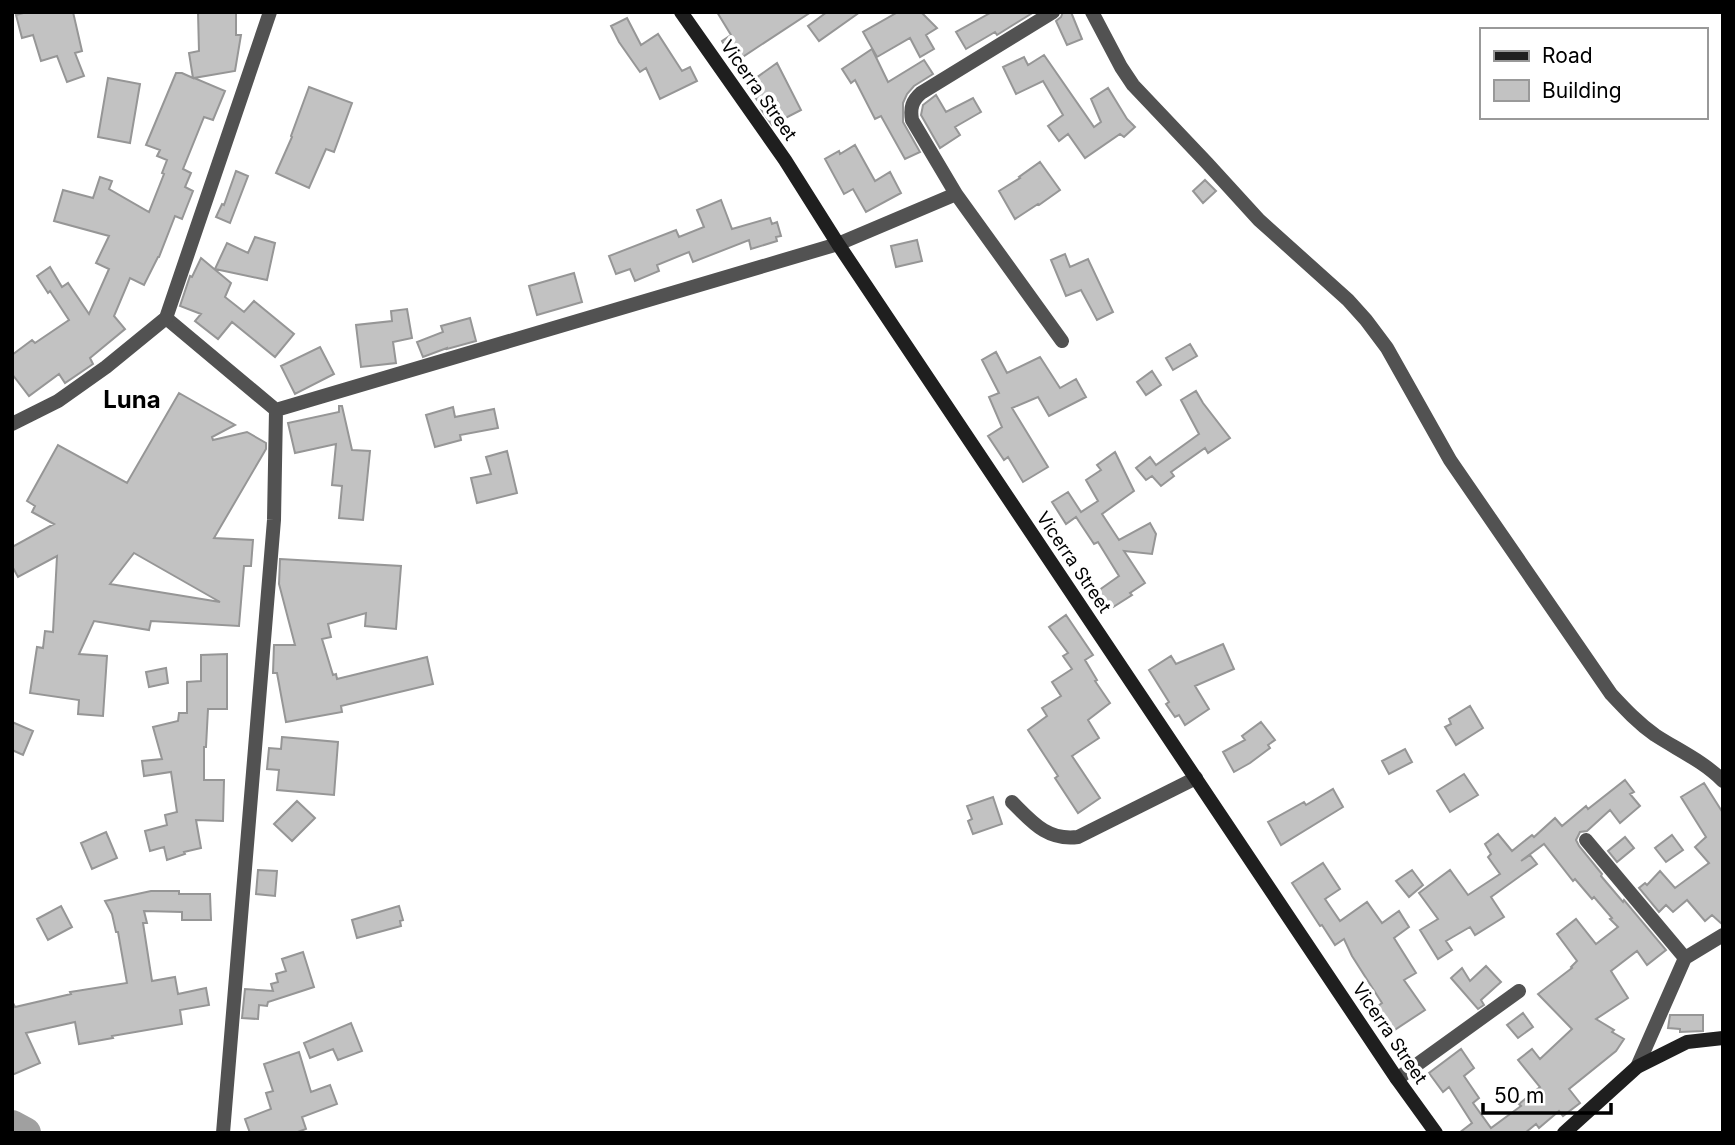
<svg xmlns="http://www.w3.org/2000/svg" width="1735" height="1145" font-family="Inter,sans-serif">
<rect width="100%" height="100%" fill="#fff"/>
<g fill="none" stroke-linecap="round" stroke-linejoin="round">
<!-- river -->
<path stroke="#a0a0a0" stroke-width="32" d="M 12,1126 L 25,1133"/>
</g>
<!-- building -->
<path fill="#c2c2c2" stroke="#969696" stroke-width="2" fill-rule="evenodd" d="M 27,12 L 73,12 L 82,51 L 75,53 L 84,76 L 67,82 L 57,56 L 41,61 L 33,35 L 22,38 L 16,15 Z
M 198,12 L 236,12 L 236,35 L 241,35 L 235,71 L 194,78 L 225,91 L 213,120 L 204,117 L 183,169 L 191,173 L 185,187 L 193,191 L 182,219 L 175,216 L 159,257 L 158,257 L 144,285 L 130,278 L 114,316 L 125,329 L 90,358 L 93,364 L 65,383 L 59,374 L 29,396 L 12,374 L 12,355 L 32,340 L 35,343 L 69,320 L 50,291 L 48,293 L 37,276 L 50,267 L 62,287 L 68,283 L 89,314 L 109,269 L 96,263 L 109,236 L 54,221 L 63,190 L 93,198 L 100,177 L 112,181 L 109,189 L 149,212 L 164,174 L 162,173 L 167,160 L 157,156 L 160,150 L 146,145 L 176,73 L 182,73 L 193,78 L 189,53 L 199,51 Z
M 717,12 L 811,12 L 735,62 L 722,41 L 731,35 Z
M 827,12 L 860,12 L 819,41 L 808,26 Z
M 898,12 L 921,12 L 937,28 L 926,35 L 934,49 L 920,57 L 910,38 L 877,57 L 863,32 Z
M 992,12 L 1034,12 L 997,35 L 995,32 L 966,49 L 956,32 Z
M 1063,12 L 1071,12 L 1082,39 L 1067,45 L 1056,21 L 1061,17 Z
M 627,18 L 641,45 L 658,34 L 682,71 L 690,67 L 697,81 L 660,99 L 646,68 L 640,72 L 619,42 L 611,26 Z
M 872,49 L 888,82 L 924,60 L 933,74 L 914,86 L 907,94 L 903,103 L 903,122 L 920,152 L 905,159 L 881,116 L 875,119 L 855,80 L 851,83 L 842,69 Z
M 1044,55 L 1094,127 L 1101,122 L 1091,99 L 1108,88 L 1127,119 L 1135,127 L 1124,137 L 1120,134 L 1085,158 L 1068,134 L 1059,141 L 1048,126 L 1063,115 L 1043,81 L 1016,94 L 1003,67 L 1024,57 L 1028,65 Z
M 777,63 L 801,110 L 772,125 L 761,109 L 763,108 L 746,85 Z
M 108,78 L 140,84 L 130,143 L 98,137 Z
M 309,87 L 352,103 L 334,152 L 326,149 L 309,188 L 276,173 L 292,137 L 291,136 Z
M 936,95 L 946,112 L 973,98 L 981,112 L 955,127 L 960,135 L 940,148 L 921,115 L 923,105 Z
M 855,145 L 875,181 L 890,172 L 901,193 L 866,212 L 853,189 L 844,194 L 825,159 L 839,151 L 840,154 Z
M 1040,162 L 1060,190 L 1039,205 L 1038,204 L 1015,219 L 999,191 L 1020,178 L 1019,177 Z
M 236,171 L 248,176 L 230,223 L 216,217 L 222,204 L 224,205 Z
M 1205,180 L 1216,191 L 1203,203 L 1193,191 Z
M 721,200 L 732,229 L 770,218 L 772,224 L 777,222 L 781,236 L 776,237 L 777,241 L 751,249 L 749,240 L 693,262 L 689,252 L 657,265 L 659,271 L 635,281 L 630,269 L 616,274 L 609,256 L 676,230 L 679,237 L 704,227 L 697,210 Z
M 255,237 L 275,243 L 267,280 L 215,269 L 227,243 L 248,253 Z
M 917,240 L 922,261 L 896,267 L 891,246 Z
M 1065,254 L 1070,267 L 1088,259 L 1113,312 L 1097,320 L 1081,290 L 1066,296 L 1051,260 Z
M 201,258 L 231,283 L 225,297 L 244,312 L 254,301 L 294,334 L 275,357 L 232,322 L 218,339 L 195,321 L 201,314 L 180,306 L 190,276 L 192,277 Z
M 574,273 L 582,302 L 537,315 L 529,286 Z
M 407,309 L 412,338 L 393,342 L 396,363 L 361,367 L 356,325 L 392,321 L 391,311 Z
M 470,318 L 476,341 L 447,349 L 447,348 L 423,357 L 417,342 L 443,332 L 441,326 Z
M 1190,344 L 1197,356 L 1173,370 L 1166,358 Z
M 320,347 L 334,374 L 295,394 L 281,366 Z
M 996,352 L 1007,373 L 1040,357 L 1060,388 L 1076,379 L 1086,397 L 1049,416 L 1038,397 L 1012,408 L 1048,467 L 1023,482 L 1008,457 L 1004,460 L 988,436 L 1002,427 L 989,397 L 999,393 L 982,360 Z
M 1152,371 L 1161,385 L 1146,395 L 1137,382 Z
M 1196,391 L 1203,403 L 1230,438 L 1208,453 L 1205,448 L 1171,472 L 1174,476 L 1161,486 L 1152,476 L 1146,480 L 1136,468 L 1150,457 L 1156,465 L 1199,434 L 1181,400 Z
M 179,393 L 235,425 L 212,437 L 213,440 L 247,432 L 266,443 L 266,449 L 214,538 L 253,540 L 251,566 L 244,566 L 239,626 L 151,621 L 149,630 L 94,621 L 79,654 L 107,656 L 103,716 L 78,714 L 79,700 L 30,693 L 37,647 L 43,648 L 45,631 L 53,632 L 57,556 L 18,577 L 12,566 L 12,547 L 54,524 L 32,512 L 35,506 L 27,501 L 58,445 L 127,483 ZM 134,553 L 220,602 L 110,584 Z
M 339,406 L 342,406 L 352,450 L 370,451 L 363,520 L 339,518 L 342,486 L 332,485 L 336,444 L 295,453 L 288,423 L 339,412 Z
M 453,407 L 455,417 L 494,409 L 498,428 L 460,435 L 461,440 L 435,447 L 426,415 Z
M 507,451 L 517,493 L 477,503 L 471,478 L 491,474 L 486,457 Z
M 1115,452 L 1134,491 L 1102,514 L 1119,540 L 1150,523 L 1156,534 L 1152,554 L 1124,551 L 1145,583 L 1130,593 L 1132,595 L 1107,611 L 1095,593 L 1119,576 L 1098,542 L 1094,544 L 1076,517 L 1066,524 L 1052,502 L 1068,492 L 1081,512 L 1098,501 L 1086,480 L 1101,470 L 1097,465 Z
M 280,559 L 401,566 L 396,629 L 365,626 L 366,613 L 328,624 L 331,637 L 322,639 L 333,675 L 336,674 L 337,679 L 427,657 L 433,684 L 341,706 L 342,712 L 286,722 L 277,673 L 273,673 L 274,645 L 295,645 L 279,584 Z
M 1066,615 L 1093,655 L 1085,660 L 1097,680 L 1095,681 L 1110,703 L 1088,720 L 1099,738 L 1072,756 L 1100,798 L 1078,813 L 1055,778 L 1058,776 L 1028,730 L 1047,716 L 1042,708 L 1061,696 L 1052,682 L 1072,669 L 1063,656 L 1068,653 L 1049,627 Z
M 1223,644 L 1234,669 L 1195,686 L 1209,709 L 1185,725 L 1179,715 L 1175,717 L 1166,704 L 1169,702 L 1149,670 L 1171,656 L 1176,664 Z
M 227,654 L 227,709 L 208,709 L 206,747 L 204,747 L 204,780 L 224,780 L 223,821 L 196,820 L 201,848 L 184,852 L 185,854 L 167,860 L 164,847 L 150,851 L 145,831 L 167,825 L 165,815 L 177,812 L 171,772 L 144,776 L 142,761 L 162,759 L 153,727 L 178,721 L 179,713 L 187,713 L 187,682 L 201,681 L 201,655 Z
M 166,668 L 168,683 L 149,687 L 146,672 Z
M 1470,706 L 1483,728 L 1456,745 L 1445,727 L 1451,724 L 1449,719 Z
M 12,722 L 33,731 L 23,755 L 12,750 Z
M 1261,722 L 1275,740 L 1268,745 L 1270,748 L 1250,763 L 1234,772 L 1223,752 L 1245,740 L 1242,736 Z
M 282,737 L 338,742 L 334,795 L 277,790 L 279,770 L 267,769 L 269,748 L 281,749 Z
M 1405,749 L 1412,762 L 1389,774 L 1382,761 Z
M 1464,774 L 1478,795 L 1450,812 L 1437,791 Z
M 1625,780 L 1634,792 L 1630,794 L 1640,806 L 1620,823 L 1610,810 L 1587,831 L 1580,832 L 1576,840 L 1579,846 L 1602,874 L 1601,876 L 1623,902 L 1624,900 L 1666,950 L 1647,965 L 1637,951 L 1611,971 L 1628,998 L 1596,1019 L 1614,1030 L 1612,1032 L 1624,1039 L 1616,1051 L 1569,1089 L 1580,1103 L 1563,1116 L 1559,1111 L 1539,1128 L 1536,1124 L 1525,1133 L 1459,1133 L 1472,1123 L 1449,1087 L 1443,1092 L 1429,1073 L 1461,1049 L 1474,1068 L 1464,1076 L 1479,1098 L 1473,1103 L 1491,1128 L 1521,1106 L 1519,1104 L 1540,1087 L 1518,1060 L 1532,1049 L 1540,1059 L 1572,1029 L 1538,994 L 1572,968 L 1571,967 L 1577,961 L 1557,934 L 1576,919 L 1596,944 L 1618,927 L 1610,919 L 1612,918 L 1594,897 L 1592,899 L 1575,879 L 1573,881 L 1544,844 L 1521,861 L 1530,855 L 1537,864 L 1491,897 L 1504,917 L 1475,935 L 1470,927 L 1446,941 L 1452,950 L 1438,959 L 1420,930 L 1438,919 L 1419,893 L 1450,870 L 1468,895 L 1500,874 L 1488,857 L 1491,854 L 1485,844 L 1498,834 L 1512,851 L 1532,835 L 1534,837 L 1555,818 L 1562,826 L 1586,806 L 1588,809 Z
M 1704,783 L 1723,813 L 1723,925 L 1712,915 L 1705,921 L 1687,900 L 1673,912 L 1666,905 L 1659,912 L 1639,888 L 1645,883 L 1647,885 L 1660,871 L 1675,888 L 1709,863 L 1695,847 L 1706,837 L 1681,797 Z
M 1333,789 L 1343,807 L 1281,845 L 1268,822 L 1304,802 L 1306,805 Z
M 993,797 L 1002,824 L 973,834 L 968,821 L 972,819 L 967,806 Z
M 297,801 L 315,818 L 292,841 L 274,824 Z
M 106,832 L 117,858 L 92,869 L 81,843 Z
M 1672,835 L 1683,850 L 1666,862 L 1655,848 Z
M 1625,837 L 1634,848 L 1617,862 L 1608,851 Z
M 1323,863 L 1340,889 L 1325,899 L 1340,921 L 1367,902 L 1382,923 L 1399,911 L 1409,927 L 1394,938 L 1416,973 L 1404,980 L 1425,1010 L 1393,1031 L 1378,1006 L 1382,1003 L 1352,956 L 1344,939 L 1335,945 L 1322,925 L 1320,926 L 1292,883 Z
M 258,870 L 277,871 L 275,896 L 256,894 Z
M 1412,870 L 1423,885 L 1409,897 L 1396,881 Z
M 151,891 L 179,891 L 179,894 L 210,894 L 211,920 L 182,920 L 182,912 L 144,911 L 147,923 L 143,923 L 152,981 L 175,977 L 178,994 L 206,988 L 209,1005 L 180,1010 L 182,1024 L 112,1036 L 113,1038 L 79,1044 L 75,1022 L 26,1033 L 40,1063 L 12,1075 L 12,1001 L 15,1007 L 71,994 L 70,992 L 127,983 L 118,932 L 116,932 L 112,914 L 105,901 Z
M 61,906 L 72,927 L 48,940 L 37,919 Z
M 399,906 L 403,920 L 400,921 L 401,926 L 357,938 L 352,920 Z
M 303,952 L 314,987 L 268,1002 L 267,1006 L 259,1005 L 258,1019 L 242,1018 L 245,989 L 273,991 L 271,984 L 278,982 L 276,974 L 286,971 L 282,959 Z
M 1486,966 L 1501,982 L 1481,1000 L 1484,1005 L 1478,1009 L 1451,978 L 1462,968 L 1470,981 Z
M 1523,1013 L 1533,1027 L 1518,1038 L 1507,1025 Z
M 1670,1015 L 1703,1015 L 1703,1031 L 1680,1032 L 1680,1029 L 1668,1028 Z
M 351,1023 L 362,1051 L 338,1060 L 333,1049 L 310,1058 L 304,1043 Z
M 299,1052 L 311,1092 L 330,1085 L 337,1104 L 302,1117 L 306,1129 L 295,1133 L 250,1133 L 245,1119 L 271,1109 L 266,1093 L 273,1091 L 264,1064 Z"/>
<g fill="none" stroke-linecap="round" stroke-linejoin="round">
<!-- minor -->
<path stroke="#525252" stroke-width="14" d="M 1053,12 L 921,93 C 912,101 910,108 912,120 L 956,194 L 1062,341
M 1092,12 L 1121,67 L 1133,85 L 1207,163 L 1259,220 L 1348,300 L 1366,320 L 1387,348 L 1450,460 L 1611,694 C 1625,709 1638,723 1655,735 C 1678,750 1703,761 1723,781
M 166,318 L 276,410 L 274,520 L 223,1133
M 276,410 L 838,244 L 956,194
M 1012,802 C 1032,822 1047,841 1078,837 L 1196,778
M 1586,840 L 1685,958
M 1637,1067 L 1685,958 L 1723,935
M 1397,1079 L 1519,991"/>
<!-- tertiary -->
<path stroke="#525252" stroke-width="14" d="M 12,424 L 58,401 L 106,367 L 166,318 L 270,12"/>
<!-- secondary -->
<path stroke="#1f1f1f" stroke-width="14" d="M 681,12 L 785,160 L 838,244 L 1397,1079 L 1436,1133
M 1564,1133 L 1637,1067 L 1687,1042 L 1723,1038"/>
</g>
<g text-anchor="middle" dominant-baseline="central" stroke-width="7" stroke-linejoin="round" paint-order="stroke">
<!-- street labels -->
<g font-size="18" fill="#000" stroke="#fff">
<text transform="translate(759 90) rotate(55)">Vicerra Street</text>
<text transform="translate(1074 562) rotate(56)">Vicerra Street</text>
<text transform="translate(1390 1033) rotate(56)">Vicerra Street</text>
</g>
<!-- district labels -->
<g font-size="24" font-weight="bold" fill="#000" stroke="#fff">
<text x="132" y="399">Luna</text>
</g>
</g>
<!-- border -->
<rect width="1735" height="1145" fill="none" stroke="#000000" stroke-width="28"/>
<!-- legend -->
<rect x="1480" y="28" width="228" height="91" fill="#ffffff" stroke="#999999" stroke-width="2"/>
<rect x="1494" y="51" width="35" height="10" fill="#1f1f1f" stroke="#999999" stroke-width="2"/>
<text x="1542" y="63" font-size="21" fill="#000000">Road</text>
<rect x="1494" y="80" width="35" height="21" fill="#c2c2c2" stroke="#999999" stroke-width="2"/>
<text x="1542" y="98" font-size="21" fill="#000000">Building</text>
<!-- scale -->
<path d="M1483 1103v10h128v-10" fill="none" stroke="#000000" stroke-width="3.5"/>
<text x="1494" y="1103" font-size="21" fill="#000000" stroke="#ffffff" stroke-width="5" paint-order="stroke">50 m</text>
</svg>
